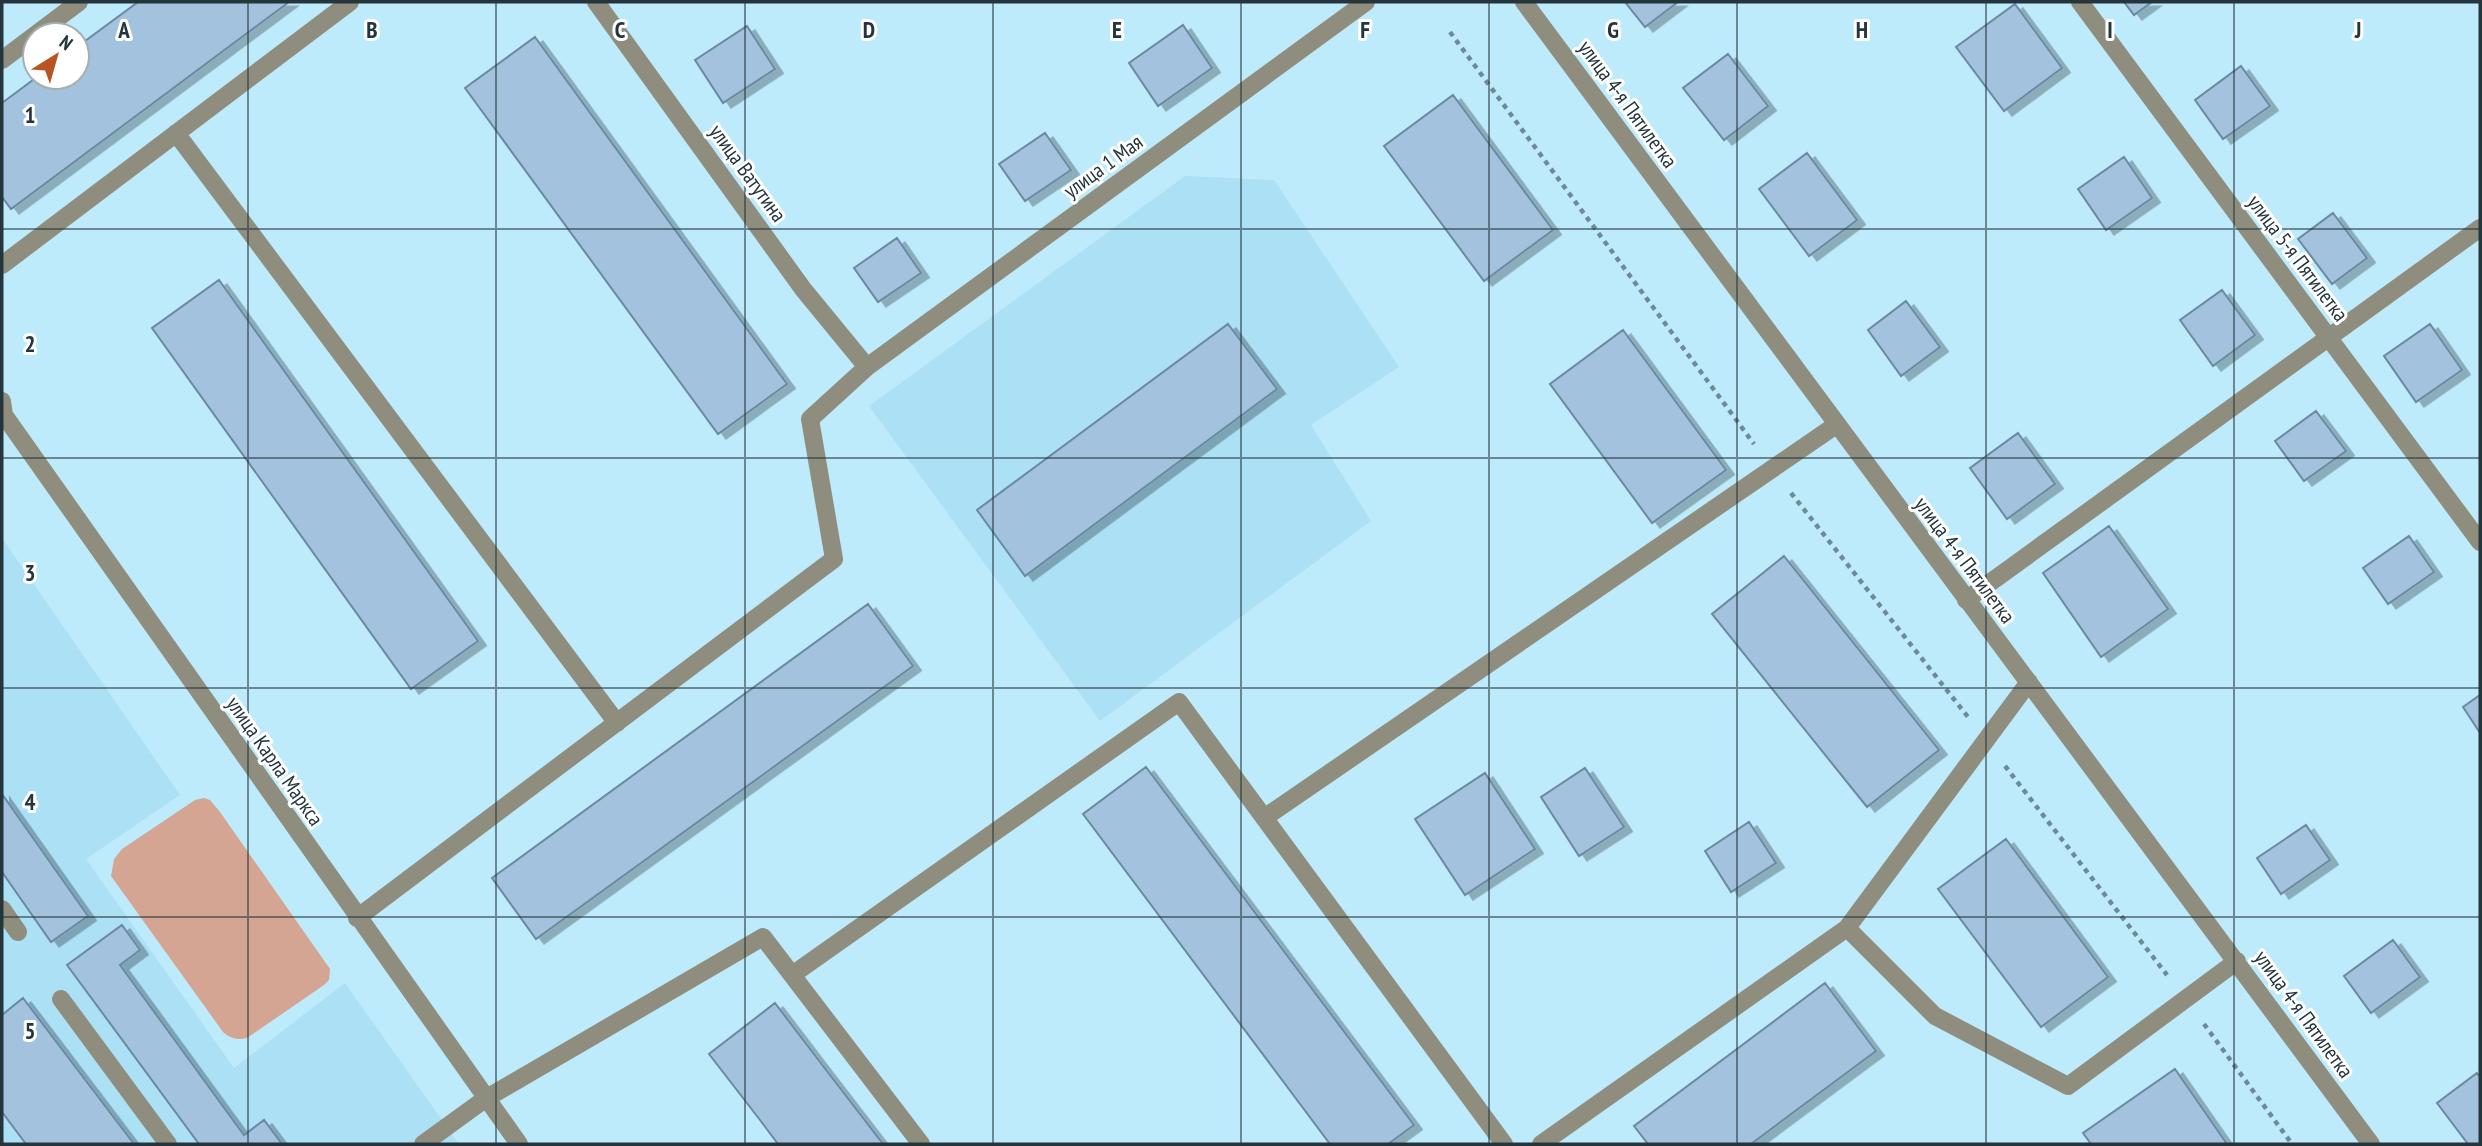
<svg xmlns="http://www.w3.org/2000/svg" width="2482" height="1146" font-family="'PT Sans Narrow',sans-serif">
<defs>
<filter id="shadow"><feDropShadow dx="8" dy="4.5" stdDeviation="0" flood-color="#0004"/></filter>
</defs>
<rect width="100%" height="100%" fill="#beebfc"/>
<!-- built -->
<path fill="#abe0f5" d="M 1185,176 L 1274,180 L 1399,367 L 1311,425 L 1371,521 L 1100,721 L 869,406 Z
M 2,538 L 180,795 L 86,859 L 234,1068 L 345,983 L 459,1144 L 2,1144 Z"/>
<!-- green -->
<path fill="#d3a592" d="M 204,798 L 210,800 L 220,812 L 330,969 L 329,980 L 324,985 L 247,1038 C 237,1040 231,1039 223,1032 L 111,876 L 114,859 L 122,849 L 195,800 Z"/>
<!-- building -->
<path fill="#a2c2dd" stroke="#6b89a2" stroke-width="2" filter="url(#shadow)" d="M 138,2 L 289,2 L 11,209 L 2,197 L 2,103 L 37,77 L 77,77 L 77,47 Z
M 1625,2 L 1678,2 L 1645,27 Z
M 2124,2 L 2152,2 L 2134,15 Z
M 2015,4 L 2062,68 L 2004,111 L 1956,47 Z
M 1183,25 L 1212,68 L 1158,106 L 1129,63 Z
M 747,26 L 775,69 L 723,103 L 695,60 Z
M 535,37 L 787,384 L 718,434 L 465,88 Z
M 1728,54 L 1768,106 L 1724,140 L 1683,88 Z
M 2241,66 L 2270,106 L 2223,139 L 2195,100 Z
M 1453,95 L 1553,230 L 1484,281 L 1384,146 Z
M 1045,133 L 1071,170 L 1025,201 L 999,164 Z
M 1807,153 L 1857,220 L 1809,256 L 1759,189 Z
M 2124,157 L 2152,198 L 2106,230 L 2078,189 Z
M 2333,213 L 2367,258 L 2332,284 L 2298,239 Z
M 897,238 L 921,273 L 878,302 L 854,268 Z
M 219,280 L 478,641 L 411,689 L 152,328 Z
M 2222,290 L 2255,335 L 2213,366 L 2180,320 Z
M 1906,301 L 1940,347 L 1901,376 L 1868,330 Z
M 1228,324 L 1277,389 L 1025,576 L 977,510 Z
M 2430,324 L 2462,370 L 2416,402 L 2384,356 Z
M 1623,330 L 1726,470 L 1652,523 L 1550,384 Z
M 2316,411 L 2346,451 L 2304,481 L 2275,441 Z
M 2018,433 L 2055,484 L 2007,519 L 1970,468 Z
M 2109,526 L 2168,609 L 2101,657 L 2043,573 Z
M 2409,536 L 2434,572 L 2388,604 L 2363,568 Z
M 1784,556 L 1939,750 L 1867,807 L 1712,614 Z
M 868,604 L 913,666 L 536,939 L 492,878 Z
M 2480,695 L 2480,733 L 2463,707 Z
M 1146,767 L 1414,1125 L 1388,1144 L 1330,1144 L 1083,814 Z
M 1585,768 L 1624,827 L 1579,856 L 1541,797 Z
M 1485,773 L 1535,849 L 1465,895 L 1415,819 Z
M 2,794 L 88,916 L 51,942 L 2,872 Z
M 1749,822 L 1776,863 L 1731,892 L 1705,851 Z
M 2306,825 L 2330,860 L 2281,894 L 2257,858 Z
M 2006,839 L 2108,977 L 2041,1027 L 1938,889 Z
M 122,925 L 140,950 L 120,965 L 244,1135 L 264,1120 L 282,1144 L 199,1144 L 67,965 Z
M 2393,940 L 2420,977 L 2371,1013 L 2344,976 Z
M 1825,983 L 1876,1051 L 1751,1144 L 1648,1144 L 1634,1126 Z
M 23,998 L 134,1144 L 26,1144 L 2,1112 L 2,1015 Z
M 775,1003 L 820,1062 L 883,1144 L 778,1144 L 760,1120 L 709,1054 Z
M 2175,1069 L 2227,1144 L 2091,1144 L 2083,1133 Z
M 2477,1073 L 2480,1077 L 2480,1144 L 2468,1144 L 2437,1103 Z"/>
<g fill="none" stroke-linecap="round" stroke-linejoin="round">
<!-- path -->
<path stroke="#6d8b97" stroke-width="4.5" stroke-dasharray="5 5" stroke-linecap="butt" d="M 1450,32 L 1754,444
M 1791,493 L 1968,717
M 2005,766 L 2167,975
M 2204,1024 L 2292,1144"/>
<!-- minor -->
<path stroke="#8f8e7e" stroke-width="18" d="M 596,2 L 803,289 L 867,367
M 1524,2 L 2371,1144
M 2080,2 L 2480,542
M 2,60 L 79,2
M 176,133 L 617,723
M 2,265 L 350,2
M 2,401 L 4,415 L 519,1144
M 1966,600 L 2480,228
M 1264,818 L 1836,425
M 2,909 L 18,932
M 357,918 L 834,559 L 810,419 L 867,367 L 1366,2
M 1847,928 L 1935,1016 L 2068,1086 L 2237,961
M 792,975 L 1179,702 L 1504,1144
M 61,999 L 168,1144
M 423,1144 L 485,1099 L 763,937 L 921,1144
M 1541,1144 L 1847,928 L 2029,682"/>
</g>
<!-- grid -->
<path fill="none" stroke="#24353c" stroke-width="2" stroke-opacity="0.55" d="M 248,2 L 248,1144M 496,2 L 496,1144M 745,2 L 745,1144M 993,2 L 993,1144M 1241,2 L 1241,1144M 1489,2 L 1489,1144M 1737,2 L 1737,1144M 1986,2 L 1986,1144M 2234,2 L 2234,1144M 2,229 L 2480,229M 2,458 L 2480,458M 2,688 L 2480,688M 2,917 L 2480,917"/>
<g text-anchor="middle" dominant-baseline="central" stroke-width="6" stroke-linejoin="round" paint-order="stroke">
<!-- street labels -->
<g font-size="21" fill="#24353c" stroke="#fff">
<text transform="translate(1628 104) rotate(54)">улица 4-я Пятилетка</text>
<text transform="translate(1103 166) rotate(-36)">улица 1 Мая</text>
<text transform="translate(748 173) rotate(54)">улица Ватутина</text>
<text transform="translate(2298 258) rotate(53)">улица 5-я Пятилетка</text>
<text transform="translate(1965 560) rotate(53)">улица 4-я Пятилетка</text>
<text transform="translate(275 761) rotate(55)">улица Карла Маркса</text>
<text transform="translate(2304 1014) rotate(54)">улица 4-я Пятилетка</text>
</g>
</g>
<g font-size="23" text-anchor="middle" font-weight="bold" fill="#24353c" stroke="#fff" stroke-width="6" stroke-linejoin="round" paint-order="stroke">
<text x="124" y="38">A</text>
<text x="372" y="38">B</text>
<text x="620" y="38">C</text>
<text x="869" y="38">D</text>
<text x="1117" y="38">E</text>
<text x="1365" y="38">F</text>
<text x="1613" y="38">G</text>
<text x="1862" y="38">H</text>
<text x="2110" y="38">I</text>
<text x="2358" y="38">J</text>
<text x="30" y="123">1</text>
<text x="30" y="352">2</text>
<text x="30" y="581">3</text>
<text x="30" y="810">4</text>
<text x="30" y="1039">5</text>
</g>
<!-- border -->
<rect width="2482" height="1146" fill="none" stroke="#24353c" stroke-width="7"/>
<!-- north arrow -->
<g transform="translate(56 56) rotate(37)"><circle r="33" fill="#ffffff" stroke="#a7aeb1" stroke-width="2"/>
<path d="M0-5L12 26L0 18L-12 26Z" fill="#b85422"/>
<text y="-10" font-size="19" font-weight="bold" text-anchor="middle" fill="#24353c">N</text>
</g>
</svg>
